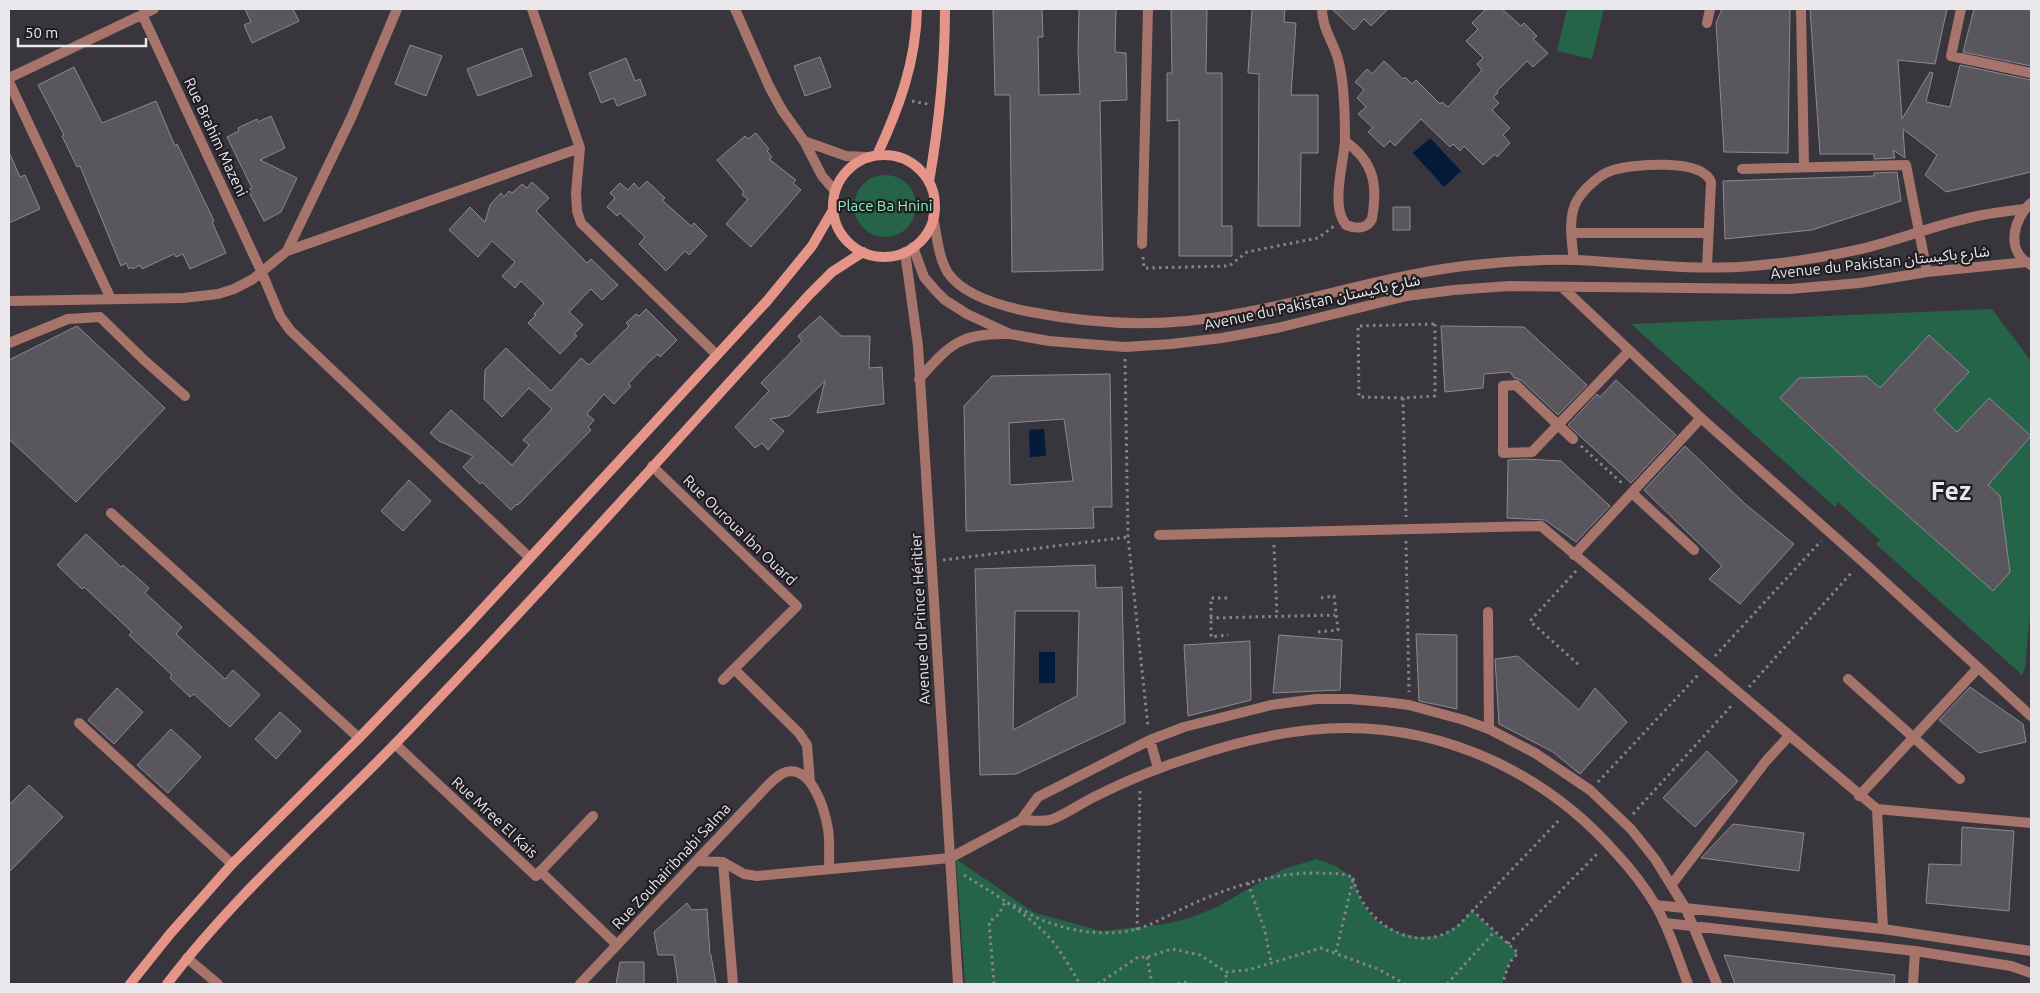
<svg xmlns="http://www.w3.org/2000/svg" width="2040" height="993" font-family="Ubuntu,'Noto Sans Arabic',sans-serif">
<rect width="100%" height="100%" fill="#39353c"/>
<!-- green -->
<path fill="#256448" d="M 1567,9 L 1604,9 L 1592,59 L 1557,51 Z
M854 206a31 31 0 1 1 62 0a31 31 0 1 1-62 0Z
M 1992,309 L 2031,361 L 2031,603 L 2025,668 L 2022,675 L 1876,544 L 1880,540 L 1838,502 L 1835,507 L 1631,324 Z
M 956,859 L 1035,913 L 1102,931 L 1165,924 L 1190,918 L 1217,907 L 1283,869 L 1317,859 L 1336,866 L 1353,878 L 1362,902 L 1370,914 L 1378,922 L 1400,933 L 1417,937 L 1440,936 L 1459,925 L 1472,910 L 1518,953 L 1510,962 L 1502,984 L 965,984 Z"/>
<!-- water -->
<path fill="#021b3b" d="M 1430,138 L 1461,171 L 1444,187 L 1413,153 Z
M 1044,429 L 1046,456 L 1030,457 L 1029,430 Z
M 1039,652 L 1055,652 L 1055,683 L 1039,683 Z"/>
<!-- building -->
<path fill="#5a565e" stroke="#8d8891" fill-rule="evenodd" d="M 245,9 L 293,9 L 299,21 L 252,43 L 244,25 L 251,22 Z
M 993,9 L 1042,9 L 1043,37 L 1038,37 L 1039,95 L 1080,94 L 1078,52 L 1079,9 L 1116,9 L 1115,52 L 1126,53 L 1127,100 L 1100,101 L 1103,270 L 1012,272 L 1010,95 L 995,95 Z
M 1171,9 L 1207,9 L 1206,73 L 1222,73 L 1222,226 L 1232,226 L 1232,256 L 1179,256 L 1179,120 L 1167,121 L 1167,73 L 1172,73 Z
M 1252,9 L 1285,9 L 1284,22 L 1296,23 L 1291,95 L 1318,95 L 1318,153 L 1301,153 L 1300,226 L 1258,226 L 1259,74 L 1248,73 Z
M 1332,9 L 1388,9 L 1371,26 L 1364,19 L 1354,30 Z
M 1486,9 L 1502,9 L 1521,26 L 1524,23 L 1537,36 L 1533,39 L 1548,53 L 1533,67 L 1527,61 L 1497,91 L 1498,93 L 1493,97 L 1499,103 L 1492,110 L 1510,128 L 1503,135 L 1510,143 L 1497,157 L 1495,154 L 1483,165 L 1464,146 L 1460,151 L 1453,144 L 1450,147 L 1421,119 L 1395,146 L 1390,141 L 1384,147 L 1368,132 L 1373,128 L 1358,114 L 1366,107 L 1357,98 L 1364,90 L 1355,82 L 1367,69 L 1372,74 L 1384,61 L 1403,79 L 1405,77 L 1412,84 L 1416,80 L 1440,104 L 1442,102 L 1448,107 L 1482,70 L 1477,64 L 1483,58 L 1466,41 L 1478,29 L 1472,23 Z
M 1722,9 L 1790,9 L 1788,153 L 1724,152 L 1716,23 Z
M 1810,9 L 1947,9 L 1935,64 L 1898,60 L 1902,119 L 1930,72 L 1933,73 L 1926,102 L 1950,107 L 1960,65 L 2031,80 L 2031,172 L 1946,192 L 1925,175 L 1937,155 L 1903,129 L 1905,158 L 1893,150 L 1895,158 L 1874,159 L 1874,154 L 1820,154 Z
M 1974,9 L 2031,9 L 2031,66 L 1963,52 Z
M 410,45 L 442,56 L 426,96 L 395,84 Z
M 522,48 L 532,76 L 478,96 L 467,69 Z
M 820,57 L 831,87 L 805,96 L 794,66 Z
M 626,58 L 635,81 L 640,79 L 646,95 L 617,106 L 614,98 L 601,103 L 589,73 Z
M 74,67 L 102,123 L 156,101 L 175,146 L 177,144 L 214,221 L 212,222 L 226,253 L 190,269 L 183,254 L 176,257 L 174,254 L 142,269 L 140,265 L 133,269 L 132,267 L 129,269 L 126,263 L 121,266 L 80,166 L 77,167 L 62,136 L 64,135 L 38,85 Z
M 271,116 L 285,148 L 260,160 L 297,178 L 281,212 L 264,221 L 248,190 L 252,188 L 227,137 L 239,131 L 238,128 L 257,119 L 258,122 Z
M 756,133 L 769,149 L 767,151 L 772,157 L 769,159 L 796,180 L 793,183 L 801,190 L 751,247 L 726,224 L 748,199 L 742,195 L 744,192 L 717,160 L 745,136 L 748,139 Z
M 9,152 L 20,177 L 25,175 L 40,209 L 9,223 Z
M 1897,172 L 1901,201 L 1812,230 L 1725,239 L 1723,181 L 1874,176 L 1874,173 Z
M 647,181 L 665,198 L 662,200 L 691,226 L 694,223 L 707,236 L 689,255 L 685,251 L 666,271 L 639,244 L 645,237 L 620,213 L 617,216 L 607,207 L 615,198 L 610,193 L 620,183 L 628,190 L 634,183 L 639,189 Z
M 532,182 L 549,198 L 536,211 L 587,263 L 591,259 L 618,285 L 602,300 L 591,289 L 569,312 L 583,325 L 574,334 L 577,336 L 560,354 L 528,323 L 536,315 L 534,314 L 544,303 L 521,281 L 515,288 L 502,276 L 515,262 L 492,241 L 478,257 L 449,230 L 470,207 L 485,222 L 490,205 L 501,193 L 504,197 L 509,191 L 512,193 L 522,184 L 527,188 Z
M 1393,207 L 1410,207 L 1410,230 L 1393,230 Z
M 646,309 L 677,340 L 660,357 L 658,354 L 649,362 L 628,384 L 631,386 L 614,404 L 604,394 L 587,414 L 594,420 L 588,427 L 591,430 L 518,505 L 517,504 L 511,510 L 482,482 L 480,484 L 463,467 L 473,456 L 439,441 L 430,433 L 451,410 L 512,465 L 529,445 L 523,440 L 552,409 L 529,388 L 502,417 L 484,399 L 485,370 L 506,348 L 551,391 L 581,358 L 589,365 L 629,326 L 626,323 L 636,314 L 639,316 Z
M 820,316 L 841,336 L 870,336 L 869,368 L 882,367 L 884,404 L 817,413 L 825,381 L 789,416 L 770,419 L 784,431 L 768,450 L 762,443 L 755,448 L 735,427 L 769,391 L 761,383 L 802,341 L 798,336 Z
M 77,326 L 165,408 L 76,502 L 9,439 L 9,360 Z
M 1441,326 L 1524,327 L 1587,385 L 1558,415 L 1521,380 L 1514,378 L 1510,372 L 1484,374 L 1483,388 L 1445,392 Z
M 1929,335 L 1969,372 L 1934,410 L 1957,432 L 1989,398 L 2031,436 L 1988,485 L 2000,496 L 2010,572 L 1993,591 L 1862,475 L 1780,398 L 1799,378 L 1866,376 L 1880,388 Z
M 1110,374 L 1112,507 L 1093,507 L 1094,528 L 966,531 L 964,406 L 992,376 ZM 1064,419 L 1073,481 L 1010,485 L 1009,423 Z
M 1616,380 L 1676,435 L 1631,483 L 1568,425 L 1597,394 L 1600,397 Z
M 1685,446 L 1744,503 L 1794,544 L 1740,604 L 1709,579 L 1722,566 L 1644,490 Z
M 1526,459 L 1561,461 L 1610,506 L 1576,542 L 1545,520 L 1507,518 L 1508,460 Z
M 409,480 L 431,501 L 403,531 L 381,511 Z
M 86,534 L 121,567 L 123,565 L 149,588 L 145,593 L 182,627 L 176,634 L 225,679 L 233,670 L 260,695 L 230,727 L 194,694 L 190,697 L 170,678 L 172,675 L 129,635 L 132,632 L 84,587 L 82,589 L 57,565 Z
M 1095,565 L 1096,588 L 1122,587 L 1125,723 L 1016,774 L 980,775 L 975,569 ZM 1015,611 L 1079,611 L 1077,696 L 1013,730 Z
M 1416,634 L 1457,635 L 1457,709 L 1419,701 Z
M 1279,635 L 1342,640 L 1340,690 L 1273,693 Z
M 1250,641 L 1251,700 L 1188,716 L 1184,645 Z
M 1518,656 L 1579,710 L 1595,688 L 1627,722 L 1580,774 L 1553,752 L 1499,724 L 1495,659 Z
M 1970,687 L 2023,724 L 2026,742 L 1979,753 L 1939,720 Z
M 117,688 L 143,712 L 114,744 L 88,720 Z
M 280,712 L 301,731 L 276,759 L 255,739 Z
M 171,729 L 201,757 L 168,793 L 137,765 Z
M 1707,751 L 1738,781 L 1695,827 L 1663,798 Z
M 29,785 L 63,817 L 9,872 L 9,805 Z
M 1733,824 L 1804,833 L 1799,871 L 1701,858 Z
M 1962,827 L 2014,831 L 2009,911 L 1926,903 L 1929,864 L 1961,865 Z
M 687,903 L 692,910 L 707,909 L 710,955 L 711,955 L 716,984 L 678,984 L 674,955 L 658,955 L 654,932 Z
M 1724,955 L 1895,975 L 1894,984 L 1735,984 Z
M 620,962 L 644,962 L 644,984 L 616,984 Z"/>
<g fill="none" stroke-linecap="round" stroke-linejoin="round">
<!-- path -->
<path stroke="#868389" stroke-width="3" stroke-dasharray="2.5 4" stroke-linecap="butt" d="M 912,101 L 928,104
M 1143,257 L 1144,268 L 1229,266 L 1247,252 L 1318,238 L 1334,226
M 1435,324 L 1435,396 L 1403,398 L 1359,397 L 1358,326 Z
M 1125,359 L 1128,537 L 1148,727
M 1403,398 L 1406,517
M 1581,446 L 1623,484
M 1406,541 L 1409,692
M 1274,545 L 1277,616
M 943,560 L 1128,537
M 1576,571 L 1530,621 L 1580,666
M 1227,598 L 1211,598 L 1211,637 L 1228,635
M 1210,618 L 1335,615
M 1318,632 L 1338,630 L 1334,596 L 1320,598
M 1715,656 L 1821,541
M 1749,687 L 1853,571
M 1598,782 L 1699,674
M 1633,814 L 1733,704
M 964,875 C 991,892 1020,909 1043,931 C 1058,945 1069,966 1080,984
M 1353,878 C 1363,924 1418,958 1459,925 L 1561,818
M 1248,883 L 1265,931 L 1271,962
M 1472,910 L 1518,953 L 1510,962 L 1502,984
M 1137,930 L 1140,790
M 1508,944 L 1599,852
M 1336,952 L 1353,880
M 1147,957 L 1152,984
M 994,984 L 989,922 L 999,914 L 1005,902 C 1019,906 1029,915 1042,920 C 1067,930 1094,935 1121,932 C 1145,930 1166,916 1188,906 C 1229,887 1274,872 1320,873 C 1331,874 1344,872 1353,878
M 1098,984 L 1138,957 L 1147,957 L 1172,949 L 1200,955 L 1226,972 L 1248,970 L 1321,948 L 1378,969 L 1405,984
M 1178,984 L 1184,982 L 1191,984
M 1226,984 L 1226,972
M 1447,984 L 1495,931"/>
<!-- service -->
<path stroke="#a6746b" stroke-width="10" d="M 1572,233 L 1708,233
M 1574,260 C 1572,243 1567,215 1578,199 C 1585,188 1600,174 1613,170 C 1634,164 1702,158 1711,182 L 1707,267
M 9,343 L 68,319 L 100,317 L 144,360 L 185,396
M 1573,439 L 1516,385 L 1503,386 L 1503,453 L 1532,452 L 1629,351
M 1632,493 L 1694,550
M 1159,535 L 1541,526 L 1877,809 L 2031,823
M 1574,555 L 1701,418
M 1488,612 L 1489,729
M 734,669 L 799,733 L 807,745 L 810,782
M 1848,679 L 1960,779
M 1859,796 L 1978,668
M 1877,809 L 1883,929
M 540,871 L 617,945
M 1672,884 L 1766,761 L 1789,736
M 1913,984 L 1915,951"/>
<!-- minor -->
<path stroke="#a6746b" stroke-width="10" d="M 532,9 L 580,148 L 576,193 L 577,211 L 581,223 L 717,355
M 735,9 L 769,86 L 782,110 L 804,141 L 822,176 L 835,191
M 1322,9 C 1322,28 1333,41 1338,59 C 1344,80 1345,118 1345,140 C 1344,163 1330,206 1346,225 C 1356,229 1367,229 1372,219 C 1378,184 1374,162 1345,141
M 1801,9 L 1804,167
M 1961,9 L 1951,56 L 2031,73
M 142,14 L 262,273 L 280,316 L 290,330 L 530,558
M 1707,23 L 1710,9
M 9,78 L 154,9
M 9,82 L 111,299
M 804,141 L 846,156 L 867,157
M 1742,169 L 1906,165 L 1927,272
M 933,217 C 937,235 938,257 948,273 C 964,296 1005,307 1031,312 C 1082,322 1135,326 1187,321 C 1288,311 1384,272 1484,264 C 1515,261 1547,259 1577,260 C 1635,263 1694,271 1752,266 C 1789,263 1825,257 1861,249 C 1899,240 1935,225 1973,217 C 1990,213 2008,211 2025,209
M 1142,244 L 1148,9
M 913,247 L 924,277 L 936,291 L 945,300 L 967,314 L 1010,334 L 1049,341 L 1125,347 L 1171,344 L 1222,338 L 1277,328 L 1407,296 L 1454,290 L 1509,286 L 1790,289 L 1860,283 L 1927,272 L 2027,262
M 287,251 L 352,116 L 397,9
M 905,252 L 918,346 L 958,984
M 1562,287 L 1701,418 L 1862,561 L 2031,716
M 9,301 L 183,298 L 218,294 L 234,289 L 253,279 L 287,251 L 580,148
M 919,379 C 950,344 960,333 1009,334
M 652,466 L 797,606 L 723,680
M 111,513 L 359,738
M 79,723 L 232,864
M 1150,740 L 1158,768
M 395,744 L 536,876 L 593,816
M 1021,820 C 1030,820 1041,822 1050,820 C 1063,816 1083,802 1096,796 C 1126,781 1157,768 1189,758 C 1239,741 1293,728 1346,728 C 1450,728 1547,775 1615,852 C 1630,868 1645,887 1656,906 C 1670,930 1678,958 1688,984
M 697,861 L 723,862 L 744,874 L 757,876 L 950,858 L 1021,820 L 1038,797 L 1150,740 L 1184,727 L 1271,705 L 1316,699 L 1350,699 L 1385,702 L 1409,705 L 1464,720 L 1489,729 L 1535,753 L 1590,790 L 1631,829 L 1655,859 L 1686,909 L 1717,984
M 723,862 L 733,984
M 1656,905 L 1883,929 L 2031,951
M 1665,923 L 1915,951 L 2011,966 L 2031,973
M 187,958 L 218,984
M 580,984 L 754,800 C 763,791 774,776 786,772 C 812,765 825,811 828,829 C 830,842 829,856 829,868"/>
<!-- tertiary -->
<path stroke="#a6746b" stroke-width="10" d="M 2031,203 C 2013,219 2005,252 2031,265"/>
<!-- secondary -->
<path stroke="#e59588" stroke-width="10" d="M 877,155 C 899,108 916,62 917,9
M833 206a51 51 0 1 1 102 0a51 51 0 1 1-102 0Z
M 929,182 C 939,124 945,68 945,9
M 130,984 L 170,934 L 232,864 L 359,738 L 467,626 L 767,301 L 812,246 L 833,210
M 167,984 C 234,896 318,823 395,744 C 536,598 672,445 809,295 L 832,272 L 863,252"/>
</g>
<g text-anchor="middle" dominant-baseline="central" stroke-width="4.5" stroke-linejoin="round" paint-order="stroke">
<!-- street labels -->
<g font-size="15" fill="#ebe8ed" stroke="#1f1d21">
<text transform="translate(216 137) rotate(65)">Rue Brahim Mazeni</text>
<text transform="translate(1880 262) rotate(-6)">Avenue du Pakistan شارع باكيستان</text>
<text transform="translate(1312 302) rotate(-12)">Avenue du Pakistan شارع باكيستان</text>
<text transform="translate(740 530) rotate(44)">Rue Ouroua Ibn Ouard</text>
<text transform="translate(920 619) rotate(-93)">Avenue du Prince Héritier</text>
<text transform="translate(495 817) rotate(43)">Rue Mree El Kais</text>
<text transform="translate(671 866) rotate(-47)">Rue Zouhairibnabi Salma</text>
</g>
<!-- park labels -->
<g font-size="15" fill="#8ceebe" stroke="#1f1d21">
<text x="885" y="205">Place Ba Hnini</text>
</g>
<!-- town labels -->
<g font-size="25" font-weight="bold" fill="#ebe8ed" stroke="#1f1d21">
<text x="1951" y="491">Fez</text>
</g>
</g>
<!-- border -->
<rect width="2040" height="993" fill="none" stroke="#ebe8ed" stroke-width="20"/>
<!-- scale -->
<path d="M18 38v8h128v-8" fill="none" stroke="#ebe8ed" stroke-width="2.5"/>
<text x="25" y="38" font-size="15" fill="#ebe8ed" stroke="#1f1d21" stroke-width="4" paint-order="stroke">50 m</text>
</svg>
